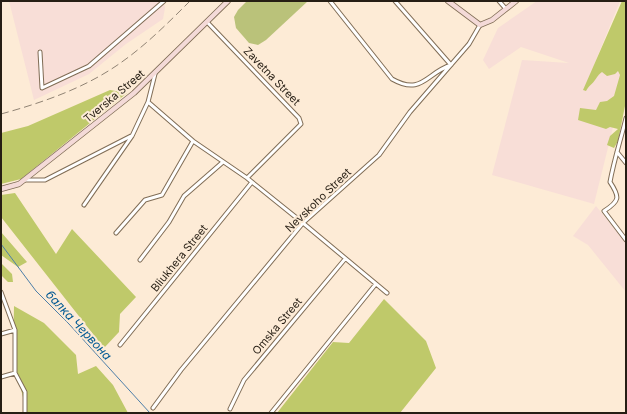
<svg xmlns="http://www.w3.org/2000/svg" width="627" height="414" font-family="Inter,sans-serif">
<rect width="100%" height="100%" fill="#fdebd6"/>
<!-- industrial -->
<path fill="#f8ded7" d="M 9,1 L 164,1 L 165,8 L 163,19 L 126,44 L 89,74 L 34,100 Z
M 537,1 L 620,1 L 594,65 L 626,68 L 626,75 L 594,204 L 492,175 L 522,60 L 569,63 L 521,47 L 489,69 L 483,60 L 498,28 Z
M 596,206 L 626,243 L 626,292 L 588,245 L 573,236 Z"/>
<!-- green -->
<path fill="#bac27a" d="M 247,1 L 308,1 L 266,40 L 258,45 L 249,43 L 236,28 L 234,17 L 238,10 Z"/>
<!-- forest -->
<path fill="#bfc96a" d="M 622,1 L 626,1 L 626,101 L 618,141 L 614,148 L 607,145 L 610,136 L 618,129 L 610,127 L 606,129 L 578,120 L 580,108 L 596,110 L 600,102 L 607,101 L 614,96 L 620,75 L 618,71 L 615,74 L 607,76 L 602,72 C 598,75 598,76 595,80 C 592,85 590,84 586,91 L 583,90 Z
M 110,90 L 127,93 L 21,179 L 1,184 L 1,133 L 28,126 Z
M 15,193 L 56,254 L 72,229 L 136,297 L 120,314 L 119,332 L 104,348 L 1,217 L 1,195 Z
M 1,232 L 27,262 L 18,267 L 1,255 Z
M 1,263 L 12,274 L 13,282 L 8,282 L 1,275 Z
M 384,299 L 426,341 L 436,368 L 400,413 L 277,413 L 333,342 L 349,343 Z
M 14,306 L 44,323 L 76,355 L 78,374 L 96,366 L 113,385 L 128,413 L 27,413 L 13,358 Z"/>
<g fill="none" stroke-linecap="round" stroke-linejoin="round">
<!-- stream -->
<path stroke="#4d7ea8" stroke-width="1" d="M 1,244 L 36,291 L 69,324 L 150,413"/>
<defs>
<path id="minor" d="M 330,1 L 392,79 C 422,96 426,73 451,65 L 395,1
M 499,1 L 506,9
M 207,22 L 299,118 L 301,124 L 247,178
M 40,52 L 42,88 L 89,66 L 164,1
M 155,74 L 148,102 L 193,141 L 247,178 L 303,223 L 387,293
M 626,118 C 621,139 614,160 610,182 C 620,197 620,201 604,211 L 626,240
M 617,152 L 626,163
M 24,180 L 45,180 L 131,136
M 84,205 L 132,136 L 148,102
M 116,233 L 145,200 L 162,195 L 193,141
M 140,260 L 169,222 L 184,196 L 223,162
M 1,292 L 15,330 L 15,373 L 25,392 L 25,413
M 1,334 L 15,330
M 120,345 L 252,182
M 1,377 L 15,373
M 153,408 L 181,370 L 303,223 L 379,155 L 410,112 L 469,44 L 480,25
M 230,409 L 244,380 L 345,259
M 271,413 L 375,285"/>
<path id="secondary" d="M 448,1 L 480,25 L 492,20 L 516,1
M 1,189 L 19,184 L 134,93 L 228,1"/>
</defs>
<!-- minor casing -->
<use href="#minor" stroke="#806d56" stroke-width="5"/>
<!-- secondary casing -->
<use href="#secondary" stroke="#806d56" stroke-width="6"/>
<!-- minor -->
<use href="#minor" stroke="#fff" stroke-width="3"/>
<!-- secondary -->
<use href="#secondary" stroke="#f4dad8" stroke-width="4.5"/>
<!-- rail -->
<path stroke="#908374" stroke-width="1" stroke-dasharray="8 4" stroke-linecap="butt" d="M 1,114 C 41,103 82,89 116,66 C 143,48 167,24 190,1"/>
</g>
<g text-anchor="middle" dominant-baseline="central" stroke-width="4" stroke-linejoin="round" paint-order="stroke">
<!-- street labels -->
<g font-size="11" fill="#261e14" stroke="#fdebd6">
<text transform="translate(272 76) rotate(46)">Zavetna Street</text>
<text transform="translate(114 96) rotate(-40)">Tverska Street</text>
<text transform="translate(318 200) rotate(-44)">Nevskoho Street</text>
<text transform="translate(179 258) rotate(-51)">Bliukhera Street</text>
<text transform="translate(277 326) rotate(-50)">Omska Street</text>
</g>
<!-- water labels -->
<g font-size="12" font-style="italic" fill="#005994" stroke="#fdebd6">
<text transform="translate(79 325) rotate(47)">балка Червона</text>
</g>
</g>
<!-- border -->
<rect width="627" height="414" fill="none" stroke="#261e14" stroke-width="4"/>
</svg>
